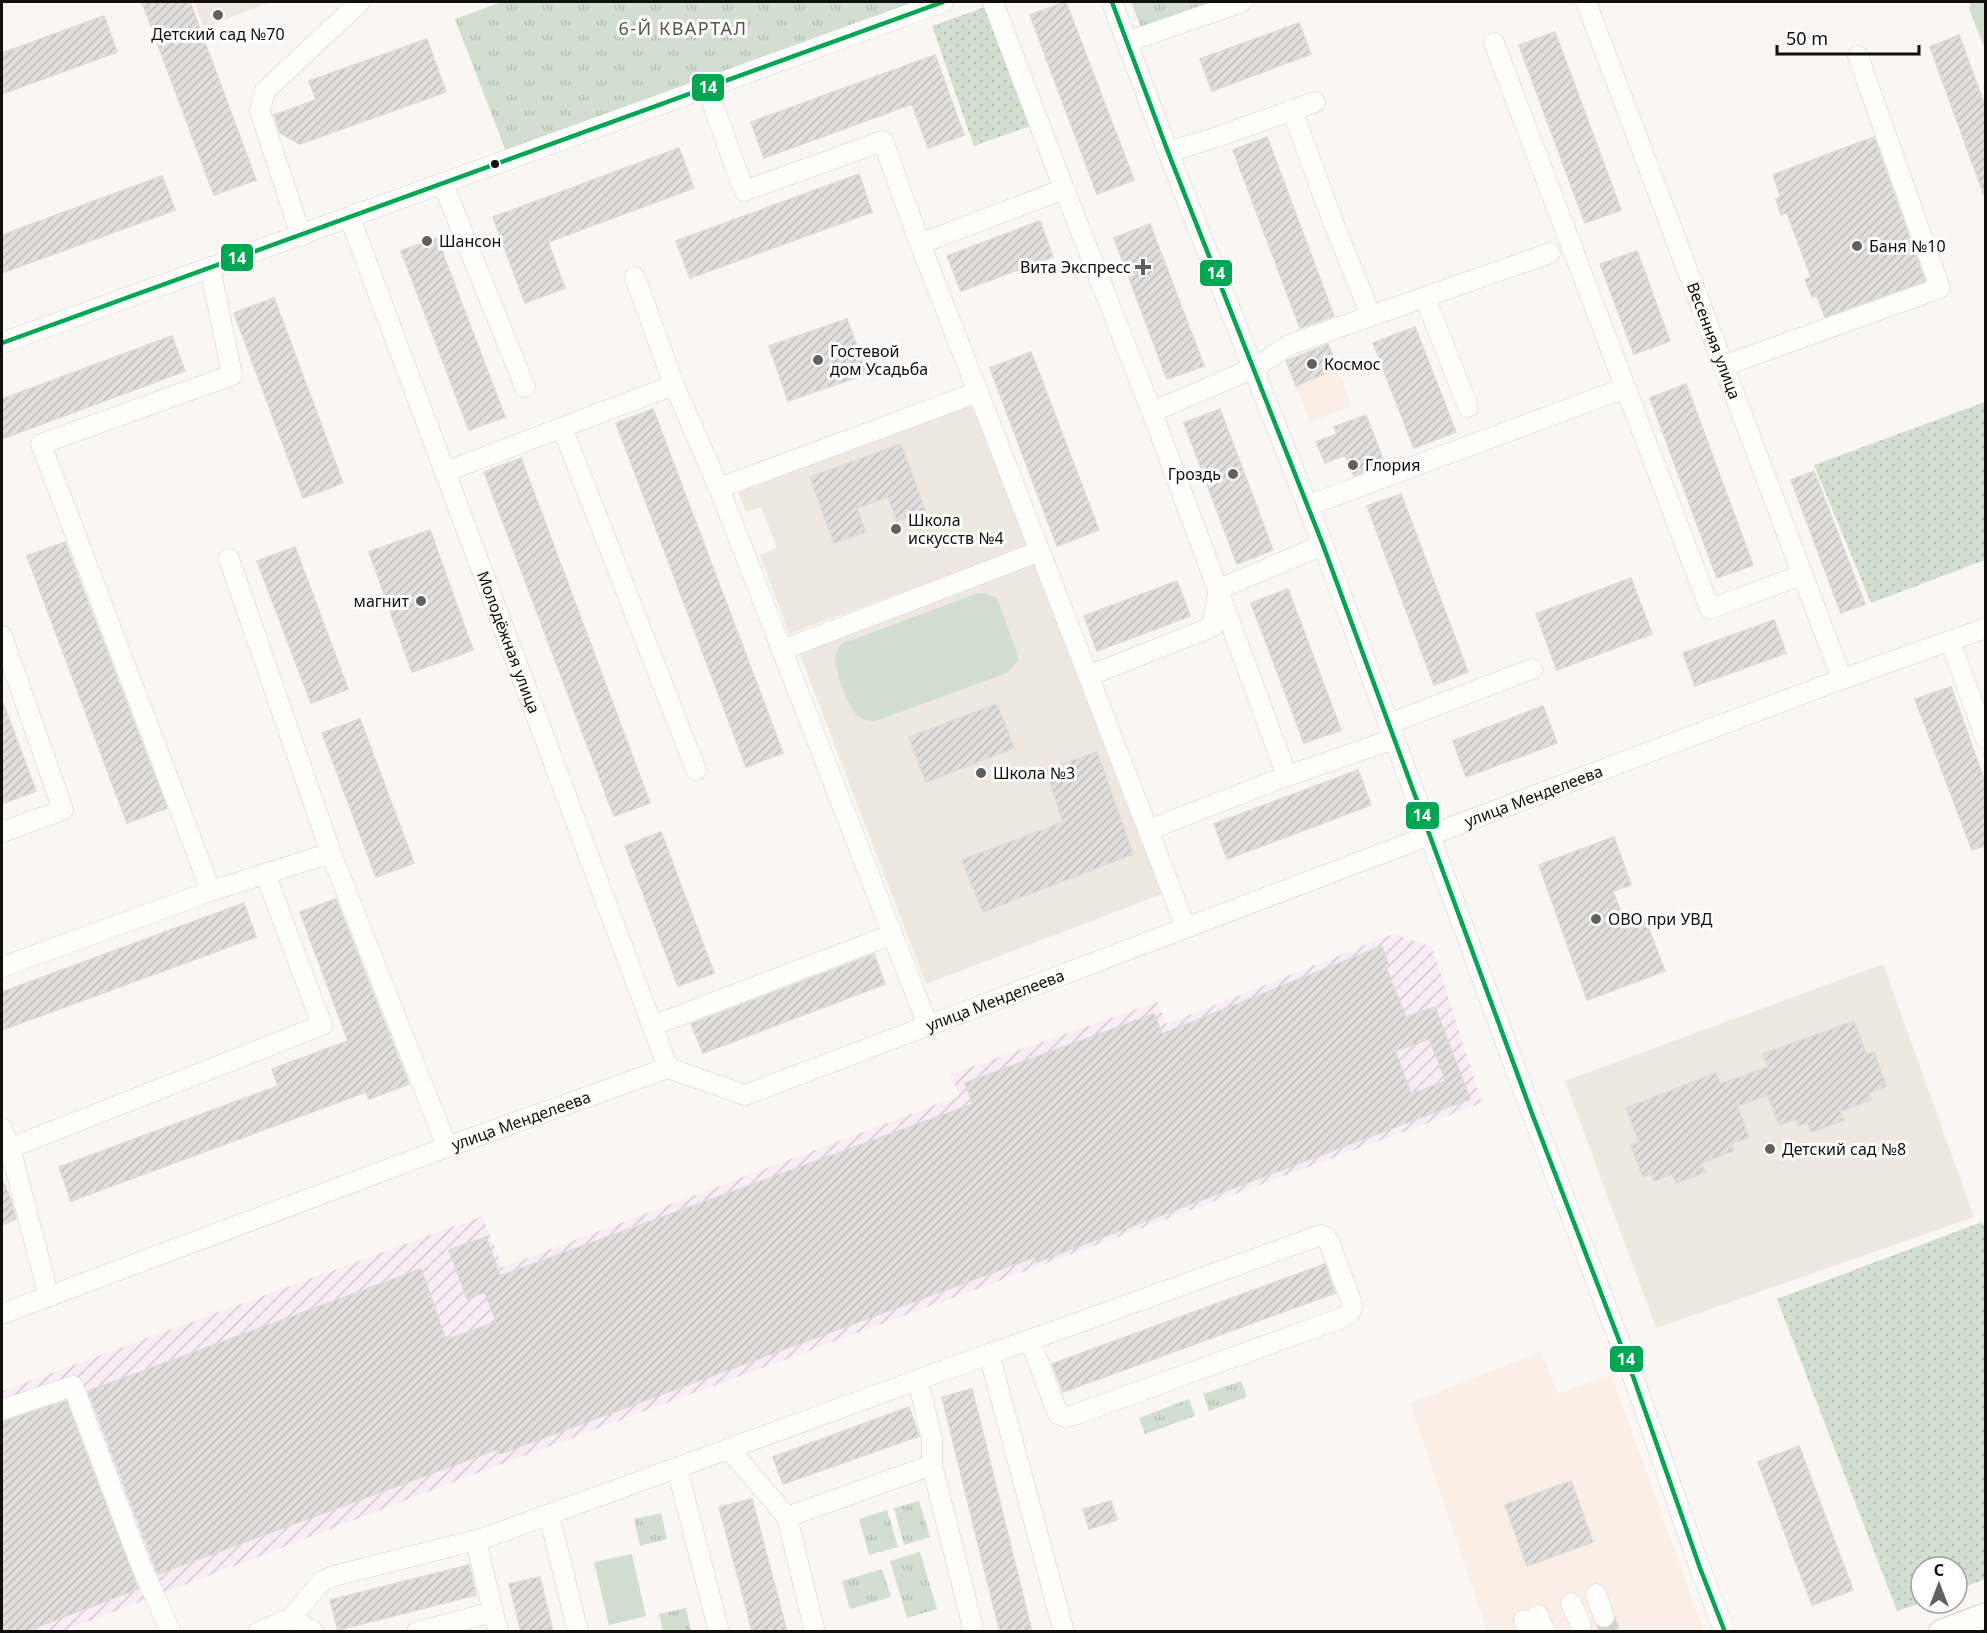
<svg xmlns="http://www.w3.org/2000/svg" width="1987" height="1633" font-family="'Noto Sans',sans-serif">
<defs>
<pattern id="industrial-furrows" width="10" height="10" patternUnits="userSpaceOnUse" patternTransform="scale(1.5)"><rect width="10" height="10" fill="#f9edf5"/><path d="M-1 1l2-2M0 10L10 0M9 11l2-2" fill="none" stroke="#d4cad1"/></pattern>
<pattern id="grass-dots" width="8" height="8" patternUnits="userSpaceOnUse" patternTransform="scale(1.5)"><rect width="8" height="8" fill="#d2dfd0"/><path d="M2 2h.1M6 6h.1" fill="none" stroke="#b3beb1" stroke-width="1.8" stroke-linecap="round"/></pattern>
<pattern id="park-tufts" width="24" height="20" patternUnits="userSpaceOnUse" patternTransform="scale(1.5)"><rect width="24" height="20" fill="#d2dfd0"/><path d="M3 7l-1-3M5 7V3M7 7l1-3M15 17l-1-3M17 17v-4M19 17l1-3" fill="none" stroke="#b3beb1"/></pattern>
<pattern id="building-hatch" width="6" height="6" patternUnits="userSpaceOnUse" patternTransform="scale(1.5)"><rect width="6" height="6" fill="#e1dfdd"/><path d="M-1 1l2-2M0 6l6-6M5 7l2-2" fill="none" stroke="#c0bebc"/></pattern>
</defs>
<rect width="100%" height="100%" fill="#f9f6f3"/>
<!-- commercial -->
<path fill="#fbefe5" d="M 1338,368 L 1352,406 L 1310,422 L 1296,386 Z
M 1541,1352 L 1558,1394 L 1611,1374 L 1704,1631 L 1487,1631 L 1410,1403 Z"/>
<!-- industrial -->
<path fill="url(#industrial-furrows)" d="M 1393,934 L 1432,947 L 1482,1103 L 493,1467 L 63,1631 L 2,1632 L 2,1391 L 482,1216 L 503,1267 L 959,1096 L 951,1074 L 1157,1002 L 1167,1024 Z"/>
<!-- built -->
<path fill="#efe8e1" d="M 194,2 L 270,2 L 204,28 Z
M 974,399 L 1028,546 L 789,634 L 760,555 L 777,548 L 761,507 L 746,512 L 736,486 Z
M 1036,562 L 1162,894 L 926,984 L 799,652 Z
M 1883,964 L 1974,1217 L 1656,1328 L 1565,1081 Z"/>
<!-- grass -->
<path fill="url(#grass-dots)" d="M 991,5 L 1033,125 L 974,146 L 932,26 Z
M 1985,402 L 1985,560 L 1871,603 L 1814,465 Z
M 1982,1222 L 1986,1232 L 1985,1579 L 1957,1590 L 1957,1567 L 1921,1567 L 1921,1603 L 1897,1611 L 1777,1299 Z"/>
<!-- park -->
<path fill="url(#park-tufts)" d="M 502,2 L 928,2 L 507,154 L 455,19 Z
M 1131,2 L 1220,2 L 1142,30 Z
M 1241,1381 L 1247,1397 L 1209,1411 L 1203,1394 Z
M 1189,1399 L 1195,1416 L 1145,1434 L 1139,1418 Z
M 919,1501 L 930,1537 L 904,1545 L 894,1508 Z
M 887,1510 L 898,1547 L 869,1555 L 859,1519 Z
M 661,1513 L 667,1539 L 640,1546 L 634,1519 Z
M 920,1552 L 937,1609 L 907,1618 L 890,1561 Z
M 882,1569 L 891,1597 L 850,1609 L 842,1581 Z
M 686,1608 L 691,1631 L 663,1631 L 659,1614 Z"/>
<!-- pitch -->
<path fill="#d2dfd0" d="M 1971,2 L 1985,2 L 1985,49 L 1969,9 Z
M 978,593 L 985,593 L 997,598 L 1017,653 L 1018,661 L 1007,673 L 876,721 C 869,721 864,720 858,716 C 848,708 832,665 836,653 C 837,649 840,647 841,644 Z
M 632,1554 L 646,1616 L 609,1625 L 594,1562 Z"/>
<!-- building -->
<path fill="url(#building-hatch)" stroke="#dcdad8" stroke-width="1.5" fill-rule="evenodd" d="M 142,2 L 190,2 L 256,180 L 214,195 Z
M 1066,2 L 1134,180 L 1097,194 L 1030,15 Z
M 104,16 L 117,52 L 2,94 L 2,53 Z
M 1299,23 L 1311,54 L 1212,91 L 1200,59 Z
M 1555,32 L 1621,210 L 1585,223 L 1519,45 Z
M 1959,35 L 1986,109 L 1986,195 L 1984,195 L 1930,47 Z
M 427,39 L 446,92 L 300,144 L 280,133 L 274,115 L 316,100 L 309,81 Z
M 935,55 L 964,135 L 928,148 L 912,104 L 764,158 L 751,122 Z
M 1267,137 L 1334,316 L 1300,328 L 1233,150 Z
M 1874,137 L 1925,281 L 1825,317 L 1817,296 L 1812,297 L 1805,279 L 1811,277 L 1787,213 L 1781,215 L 1776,199 L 1781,197 L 1773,175 Z
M 679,148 L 694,188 L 548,242 L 565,288 L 525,303 L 493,217 Z
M 859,174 L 872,212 L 690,278 L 676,241 Z
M 162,176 L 175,210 L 2,273 L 2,235 Z
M 1040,221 L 1053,257 L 961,291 L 947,256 Z
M 1150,224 L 1204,366 L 1167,379 L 1114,238 Z
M 437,238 L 505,417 L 469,430 L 401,251 Z
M 1637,251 L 1670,341 L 1634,354 L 1600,264 Z
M 274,298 L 343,483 L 303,498 L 234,313 Z
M 847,319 L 867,374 L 788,401 L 769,346 Z
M 1415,327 L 1456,432 L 1414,448 L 1373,343 Z
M 172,336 L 185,371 L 2,439 L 2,399 Z
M 1328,344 L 1338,368 L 1296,386 L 1286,361 Z
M 1031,352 L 1099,530 L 1057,546 L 990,368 Z
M 1686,384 L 1753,565 L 1717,578 L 1650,398 Z
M 653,409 L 783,753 L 746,767 L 616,423 Z
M 1220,409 L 1273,550 L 1237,564 L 1184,423 Z
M 1366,415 L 1385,464 L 1354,476 L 1345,455 L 1325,463 L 1316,442 L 1337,434 L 1334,427 Z
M 901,444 L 925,510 L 897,521 L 888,497 L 857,508 L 865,532 L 834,543 L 810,477 Z
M 521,458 L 650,803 L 614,816 L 484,472 Z
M 1814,471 L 1865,604 L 1841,613 L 1791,480 Z
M 1401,494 L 1468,672 L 1434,685 L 1367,506 Z
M 430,530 L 473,650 L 412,672 L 369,552 Z
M 65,542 L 167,808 L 127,823 L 27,556 Z
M 295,547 L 348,689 L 311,703 L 257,561 Z
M 1631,578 L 1652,634 L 1557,670 L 1536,614 Z
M 1177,581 L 1190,616 L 1097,651 L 1084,616 Z
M 1288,589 L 1341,730 L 1304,743 L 1251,603 Z
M 1774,620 L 1786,653 L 1695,686 L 1683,653 Z
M 1951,687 L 1986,785 L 1986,845 L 1972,850 L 1915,699 Z
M 2,703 L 3,703 L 36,791 L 2,804 Z
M 997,704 L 1014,748 L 926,782 L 909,737 Z
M 1543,706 L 1557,743 L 1466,777 L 1453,741 Z
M 360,719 L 414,863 L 376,877 L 322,733 Z
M 1097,752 L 1133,854 L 983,912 L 962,860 L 1063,822 L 1046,770 Z
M 1358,770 L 1371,805 L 1227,859 L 1214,824 Z
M 661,832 L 714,973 L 678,986 L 625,846 Z
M 1614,837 L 1631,885 L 1613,891 L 1627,929 L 1646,922 L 1665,971 L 1587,1000 L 1539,865 Z
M 336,899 L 409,1084 L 369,1099 L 366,1092 L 71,1201 L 59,1167 L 278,1086 L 272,1069 L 348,1041 L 300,912 Z
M 244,903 L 256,937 L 2,1030 L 2,992 Z
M 1382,946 L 1388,964 L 1385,965 L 1406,1017 L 1435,1007 L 1470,1099 L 1037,1262 L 1035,1257 L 500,1454 L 498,1449 L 158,1574 L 88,1391 L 421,1269 L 446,1340 L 496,1322 L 485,1292 L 467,1299 L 449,1250 L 486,1237 L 500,1276 L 973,1104 L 965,1083 L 1154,1014 L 1162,1034 ZM 1429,1039 L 1446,1081 L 1411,1094 L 1395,1051 Z
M 874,954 L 885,984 L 703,1053 L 691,1024 Z
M 1854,1021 L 1866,1055 L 1874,1052 L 1886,1086 L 1869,1093 L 1871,1100 L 1840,1111 L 1844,1120 L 1811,1132 L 1807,1122 L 1798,1126 L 1796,1119 L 1779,1125 L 1768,1095 L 1737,1106 L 1749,1137 L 1731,1144 L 1733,1151 L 1701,1163 L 1705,1172 L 1676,1183 L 1672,1174 L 1654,1181 L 1651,1173 L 1643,1177 L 1631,1145 L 1639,1142 L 1626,1108 L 1716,1073 L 1720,1084 L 1768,1067 L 1763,1054 Z
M 2,1179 L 12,1203 L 16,1219 L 2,1225 Z
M 1325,1264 L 1335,1293 L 1063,1392 L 1052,1364 Z
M 972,1389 L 1032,1632 L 1000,1632 L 983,1564 L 942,1397 Z
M 66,1401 L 138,1589 L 24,1632 L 2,1632 L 2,1422 Z
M 909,1407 L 919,1436 L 783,1484 L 773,1457 Z
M 1799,1446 L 1853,1590 L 1812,1605 L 1758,1462 Z
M 1571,1481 L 1593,1542 L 1527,1566 L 1505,1505 Z
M 752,1499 L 787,1632 L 752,1632 L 746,1607 L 719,1507 Z
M 1111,1501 L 1117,1520 L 1089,1529 L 1083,1509 Z
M 469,1565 L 476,1595 L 338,1630 L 330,1600 Z
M 540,1577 L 553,1632 L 521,1632 L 509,1584 Z"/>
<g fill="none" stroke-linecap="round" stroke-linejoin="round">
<!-- minor-tunnel -->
<path stroke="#d6d3d1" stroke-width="20" stroke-dasharray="20 10" stroke-linecap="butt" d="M 1604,1617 L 1610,1632"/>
<defs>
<g id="minor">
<path d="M 993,2 L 1064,189"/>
<path d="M 1112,2 L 1168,152 L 1323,545 L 1531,1111 L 1634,1379 L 1700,1568 L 1725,1632"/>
<path id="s1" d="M 1586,2 L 1842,679"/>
<path d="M 1127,42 L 1242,2"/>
<path d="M 1494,43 L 1710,609 L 1802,575"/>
<path d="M 707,88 L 744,191 L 883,141 L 920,244"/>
<path d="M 1292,110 L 1333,222 L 1371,316"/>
<path d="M 1168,152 L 1217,137 L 1315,102"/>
<path d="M 443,184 L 525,387"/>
<path id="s2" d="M 350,218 L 668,1068"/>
<path d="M 301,236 L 260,111 L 265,91 L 360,2"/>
<path d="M 210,267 L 232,375 L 41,444 L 211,891"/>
<path d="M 635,277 L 674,385"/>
<path d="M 1425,297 L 1468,407"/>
<path d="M 2,343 L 943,2"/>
<path d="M 1723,366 L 1940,288 L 1858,56"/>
<path d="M 978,392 L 920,244 L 1064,189 L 1152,412 L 1254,368 L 1289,345 L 1550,253"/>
<path d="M 1152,412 L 1287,776"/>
<path d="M 562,427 L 696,770"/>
<path d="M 445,472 L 674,385 L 719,488 L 928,1026"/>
<path d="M 719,488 L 978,392 L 1186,928"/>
<path d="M 1307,506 L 1625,388"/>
<path d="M 229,559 L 331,853 L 447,1147"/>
<path d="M 2,636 L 63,810 L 2,832"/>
<path d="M 1950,641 L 1986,739"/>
<path d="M 782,650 L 1040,551"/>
<path d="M 1088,676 L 1212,627 L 1219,589 L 1323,545"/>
<path d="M 1388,724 L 1532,669"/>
<path d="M 1148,830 L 1287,776 L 1394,739"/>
<path d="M 2,967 L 211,891 L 331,853"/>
<path d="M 652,1026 L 893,934"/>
<path d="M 2,1128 L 10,1148"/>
<path d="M 49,1297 L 10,1148 L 322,1025 L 265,873"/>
<path id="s3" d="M 2,1314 L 447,1147 L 668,1068 L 745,1095 L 1842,679 L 1986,628"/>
<path d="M 989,1354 L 1030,1340 L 1058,1414 L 1065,1417 L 1074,1415 L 1344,1317 C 1351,1313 1352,1310 1352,1303 L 1329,1242 L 1326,1237 L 1321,1235 L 1030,1340"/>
<path d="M 918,1380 L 932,1440 L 932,1465"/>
<path d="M 2,1410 L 73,1386 L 142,1568 L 171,1632"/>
<path d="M 729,1449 L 787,1517"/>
<path d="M 677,1468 L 719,1632"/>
<path d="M 549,1515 L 578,1632"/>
<path d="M 476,1541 L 493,1612"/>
<path d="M 1596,1594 L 1604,1617"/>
<path d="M 1571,1603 L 1581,1625"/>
<path d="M 1538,1615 L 1545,1632"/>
<path d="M 291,1618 L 314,1632"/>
<path d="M 1524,1620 L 1528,1632"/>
<path d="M 258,1632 L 291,1618 L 322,1581 L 334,1576 L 484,1538 L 989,1354 L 1064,1632"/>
<path d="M 417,1632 L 493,1612 L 498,1632"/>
<path d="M 815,1632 L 787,1517 L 932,1465 L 974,1632"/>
</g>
<path id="major" d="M 1941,1632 L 1986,1615"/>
</defs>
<!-- minor casing -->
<use href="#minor" stroke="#d3d1cf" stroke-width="21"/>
<!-- major casing -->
<use href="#major" stroke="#d3d1cf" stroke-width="26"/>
<!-- minor -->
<use href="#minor" stroke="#fefefd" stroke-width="20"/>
<!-- major -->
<use href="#major" stroke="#fefefd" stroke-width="24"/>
<defs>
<path id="bus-1" d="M 1112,2 L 1168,152 L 1323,545 L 1531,1111 L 1634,1379 L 1700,1568 L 1725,1632
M 2,343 L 943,2"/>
</defs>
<!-- bus-1 casing -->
<use href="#bus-1" stroke="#fff" stroke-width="9"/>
<!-- bus-1 -->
<use href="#bus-1" stroke="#00a651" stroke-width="4.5"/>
</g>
<!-- markers -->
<g fill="#62605e" stroke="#fff" stroke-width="2">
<circle cx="218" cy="15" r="6"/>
<circle cx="427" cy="241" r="6"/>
<circle cx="1857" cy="246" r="6"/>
<path d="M1140 258h6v6h6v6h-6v6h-6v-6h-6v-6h6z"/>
<circle cx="818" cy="360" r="6"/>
<circle cx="1312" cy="364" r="6"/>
<circle cx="1353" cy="465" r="6"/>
<circle cx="1233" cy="474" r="6"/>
<circle cx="896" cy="529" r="6"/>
<circle cx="421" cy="601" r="6"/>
<circle cx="981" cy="773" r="6"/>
<circle cx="1596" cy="919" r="6"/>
<circle cx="1770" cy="1149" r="6"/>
</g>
<circle fill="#110f0e" stroke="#fff" stroke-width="2" cx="495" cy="164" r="5"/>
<g text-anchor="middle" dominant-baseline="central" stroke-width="6" stroke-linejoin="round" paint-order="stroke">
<!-- poi labels -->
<g font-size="16" fill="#110f0e" stroke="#fff" text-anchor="start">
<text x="218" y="34" text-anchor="middle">Детский сад №70</text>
<text x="439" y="241">Шансон</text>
<text x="1869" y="246">Баня №10</text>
<text x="1131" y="267" text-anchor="end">Вита Экспресс</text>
<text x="830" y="351">Гостевой<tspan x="830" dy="18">дом Усадьба</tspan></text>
<text x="1324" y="364">Космос</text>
<text x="1365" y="465">Глория</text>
<text x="1221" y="474" text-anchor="end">Гроздь</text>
<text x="908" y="520">Школа<tspan x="908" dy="18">искусств №4</tspan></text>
<text x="409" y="601" text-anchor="end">магнит</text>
<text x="993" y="773">Школа №3</text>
<text x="1608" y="919">ОВО при УВД</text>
<text x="1782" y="1149">Детский сад №8</text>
</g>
<!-- street labels -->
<g font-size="16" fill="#110f0e" stroke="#fff">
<text stroke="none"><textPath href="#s1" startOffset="362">Весенняя улица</textPath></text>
<text stroke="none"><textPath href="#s2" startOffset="453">Молодёжная улица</textPath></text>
<text stroke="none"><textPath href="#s3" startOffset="1635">улица Менделеева</textPath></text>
<text stroke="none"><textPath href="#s3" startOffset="1059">улица Менделеева</textPath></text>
<text stroke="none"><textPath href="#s3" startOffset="554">улица Менделеева</textPath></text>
</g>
<!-- neighbourhood labels -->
<g font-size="18" letter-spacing="1.5" fill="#57534f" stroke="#fff">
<text x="683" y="28">6-Й КВАРТАЛ</text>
</g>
</g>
<g stroke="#fff" stroke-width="2">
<rect x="691" y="73" width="34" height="29" rx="6" fill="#00a651"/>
<rect x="220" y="243" width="34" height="29" rx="6" fill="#00a651"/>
<rect x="1199" y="259" width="34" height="28" rx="6" fill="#00a651"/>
<rect x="1405" y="801" width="35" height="29" rx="6" fill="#00a651"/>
<rect x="1609" y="1345" width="35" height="28" rx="6" fill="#00a651"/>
</g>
<g font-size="16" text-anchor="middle" font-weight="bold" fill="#fff">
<text x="708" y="93">14</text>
<text x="237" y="264">14</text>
<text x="1216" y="279">14</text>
<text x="1422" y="821">14</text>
<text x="1626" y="1365">14</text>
</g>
<!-- border -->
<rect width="1987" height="1633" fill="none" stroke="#110f0e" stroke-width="6"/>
<!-- north arrow -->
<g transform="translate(1939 1585)"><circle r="28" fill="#ffffff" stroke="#a09f9f" stroke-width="1.5"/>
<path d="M0-4.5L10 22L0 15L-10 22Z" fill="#62605e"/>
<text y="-9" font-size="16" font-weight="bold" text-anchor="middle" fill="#110f0e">С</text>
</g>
<!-- scale -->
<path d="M1777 45v9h142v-9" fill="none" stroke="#110f0e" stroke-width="3"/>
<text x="1786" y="45" font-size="18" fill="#110f0e" stroke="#ffffff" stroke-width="4.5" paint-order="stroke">50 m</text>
</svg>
